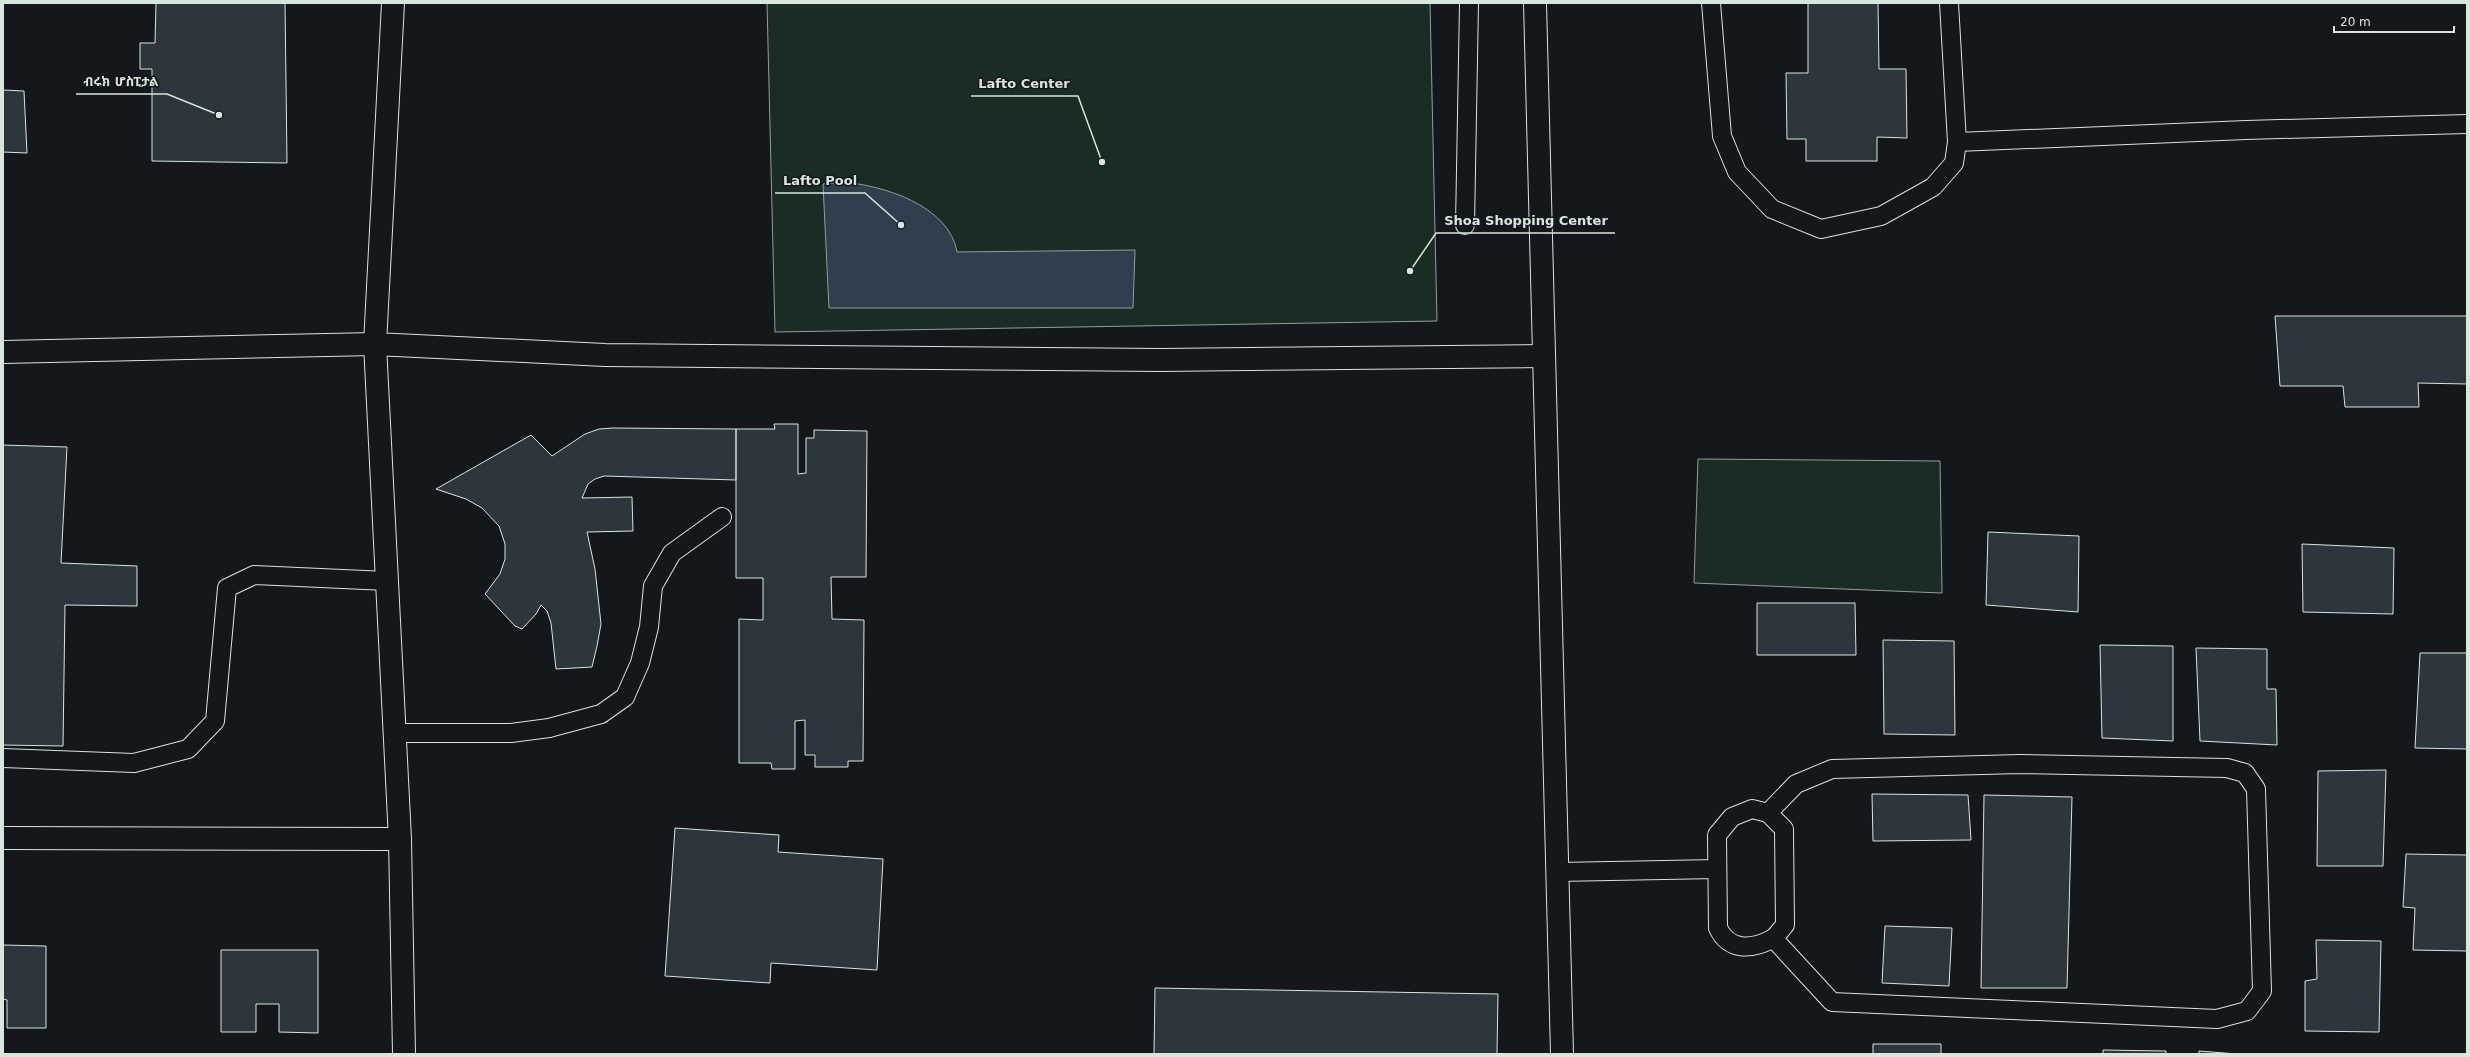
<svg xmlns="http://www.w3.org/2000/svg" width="2470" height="1057" font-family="'DejaVu Sans','Noto Sans Ethiopic',sans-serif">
<rect width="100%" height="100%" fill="#14181c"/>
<!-- pitch -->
<path fill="#1a2d24" stroke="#939e99" d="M 767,3 L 1430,3 L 1437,321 L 775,332 Z
M 1698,459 L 1940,461 L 1942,593 L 1694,583 Z"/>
<!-- water -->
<path fill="#2f3f4d" stroke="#939e99" d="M 842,182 C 882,185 949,205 957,252 L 1135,250 L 1133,308 L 829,308 L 823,184 Z"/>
<!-- building -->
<path fill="#2c363c" stroke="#d8e6dc" d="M 156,3 L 285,3 L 287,163 L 152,161 L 152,69 L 140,69 L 140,43 L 155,43 Z
M 1808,3 L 1878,3 L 1879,69 L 1906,69 L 1907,138 L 1877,137 L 1877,161 L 1806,161 L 1806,139 L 1787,139 L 1786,73 L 1808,73 Z
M 3,90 L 24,91 L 27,153 L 3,152 Z
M 2275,316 L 2467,316 L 2467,384 L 2418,383 L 2419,407 L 2345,407 L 2343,386 L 2280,386 Z
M 774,424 L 798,424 L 798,474 L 806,473 L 806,438 L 814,438 L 814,430 L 867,431 L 866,577 L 831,577 L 832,619 L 864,620 L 863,761 L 848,761 L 848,767 L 815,767 L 815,755 L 805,755 L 805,720 L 795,721 L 795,769 L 772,769 L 771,763 L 739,763 L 739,619 L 763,620 L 763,578 L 736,578 L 736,429 L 775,429 Z
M 613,428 L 736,429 L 736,480 L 604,476 L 595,479 L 588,484 L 582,498 L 632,497 L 633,531 L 587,532 L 595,569 L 601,624 L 597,646 L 592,667 L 556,669 L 551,623 L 547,611 L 541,605 L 536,614 L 522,629 L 515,626 L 485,594 L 500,574 L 505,559 L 505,544 L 499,526 L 482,508 L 466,499 L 436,489 L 531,435 L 552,456 L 585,434 L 599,429 Z
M 3,445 L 67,447 L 61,563 L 137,566 L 137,606 L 65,605 L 63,746 L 3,745 Z
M 1988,532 L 2079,536 L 2078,612 L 1986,605 Z
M 2302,544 L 2394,548 L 2393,614 L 2303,612 Z
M 1757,603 L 1855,603 L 1856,655 L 1757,655 Z
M 1883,640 L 1954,641 L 1955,735 L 1884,734 Z
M 2100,645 L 2173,646 L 2173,741 L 2102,738 Z
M 2196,648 L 2267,649 L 2267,689 L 2276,689 L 2277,745 L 2200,741 Z
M 2420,653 L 2467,653 L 2467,749 L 2415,748 Z
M 2386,770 L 2383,866 L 2317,866 L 2318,771 Z
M 1872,794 L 1968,795 L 1971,840 L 1873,841 Z
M 1984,795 L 2072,797 L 2067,988 L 1981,988 Z
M 675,828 L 779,835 L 778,852 L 883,859 L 877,970 L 771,963 L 770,983 L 665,976 Z
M 2406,854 L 2467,855 L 2467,951 L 2413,950 L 2415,908 L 2403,907 Z
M 1885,926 L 1952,928 L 1949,986 L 1882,983 Z
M 2316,940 L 2381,941 L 2379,1032 L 2305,1031 L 2305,981 L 2317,979 Z
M 3,945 L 46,946 L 46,1028 L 7,1028 L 7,1000 L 3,999 Z
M 221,950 L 318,950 L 318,1033 L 279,1032 L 279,1004 L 256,1004 L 256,1032 L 221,1032 Z
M 1155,988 L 1498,994 L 1497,1054 L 1154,1054 Z
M 1873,1044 L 1941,1044 L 1941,1054 L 1873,1054 Z
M 2103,1050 L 2166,1051 L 2166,1054 L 2103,1054 Z
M 2199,1051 L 2237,1054 L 2199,1054 Z"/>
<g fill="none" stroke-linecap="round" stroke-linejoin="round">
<defs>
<path id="lane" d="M 1711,3 L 1722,136 L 1737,172 L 1772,209 L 1821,229 L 1881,216 L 1933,187 L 1954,163 L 1957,142 L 1949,3
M 1957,142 L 2246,130 L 2467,124
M 1465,225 L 1469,3
M 394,733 L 511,733 L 549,728 L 601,714 L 625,697 L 640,663 L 649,627 L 653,586 L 672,553 L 722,517
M 3,758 L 134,763 L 188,749 L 215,721 L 227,588 L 254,575 L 387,581
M 1752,809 L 1768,813 L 1784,829 L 1785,925 C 1781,929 1777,936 1772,939 C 1751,950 1729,951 1718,928 L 1717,835 L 1732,817 Z
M 1768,813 L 1796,784 L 1832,769 L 2020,764 L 2227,768 L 2245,773 L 2256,789 L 2262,991 L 2247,1011 L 2217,1019 L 1832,1002 L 1773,938
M 1557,872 L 1717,869"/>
<path id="street" d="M 393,3 L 375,344 L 400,839 L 404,1054
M 3,352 L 375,344 L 605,355 L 1161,360 L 1544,356
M 3,838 L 400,839"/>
<path id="secondary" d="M 1535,3 L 1562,1054"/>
</defs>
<!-- lane casing -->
<use href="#lane" stroke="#d8e6dc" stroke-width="20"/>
<!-- street casing -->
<use href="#street" stroke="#d8e6dc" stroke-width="24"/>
<!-- secondary casing -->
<use href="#secondary" stroke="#d8e6dc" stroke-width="24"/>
<!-- lane -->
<use href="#lane" stroke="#14181c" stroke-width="18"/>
<!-- street -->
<use href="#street" stroke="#14181c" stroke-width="22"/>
<!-- secondary -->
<use href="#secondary" stroke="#14181c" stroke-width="22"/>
</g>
<!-- callouts -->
<path fill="none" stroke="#d8e6dc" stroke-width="1.5" d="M219 115L167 94H76M1102 162L1078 96H971M901 225L865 193H775M1410 271L1436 233H1615"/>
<g fill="#d8e6dc" stroke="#14181c" stroke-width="1.5">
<circle cx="219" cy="115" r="4"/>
<circle cx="1102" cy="162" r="4"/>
<circle cx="901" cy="225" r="4"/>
<circle cx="1410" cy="271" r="4"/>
</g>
<g font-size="13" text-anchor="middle" font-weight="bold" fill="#d8e6dc" stroke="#14181c" stroke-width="3" stroke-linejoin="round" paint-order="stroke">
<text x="121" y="86">ብሩክ ሆስፒታል</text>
<text x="1024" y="88">Lafto Center</text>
<text x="820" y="185">Lafto Pool</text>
<text x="1526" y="225">Shoa Shopping Center</text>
</g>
<!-- border -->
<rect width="2470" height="1057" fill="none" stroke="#d8e6dc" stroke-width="8"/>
<!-- scale -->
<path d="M2334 26v6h120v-6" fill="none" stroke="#d8e6dc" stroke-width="2"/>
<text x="2340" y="26" font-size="12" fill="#d8e6dc" stroke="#14181c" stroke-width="3" paint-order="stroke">20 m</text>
</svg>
